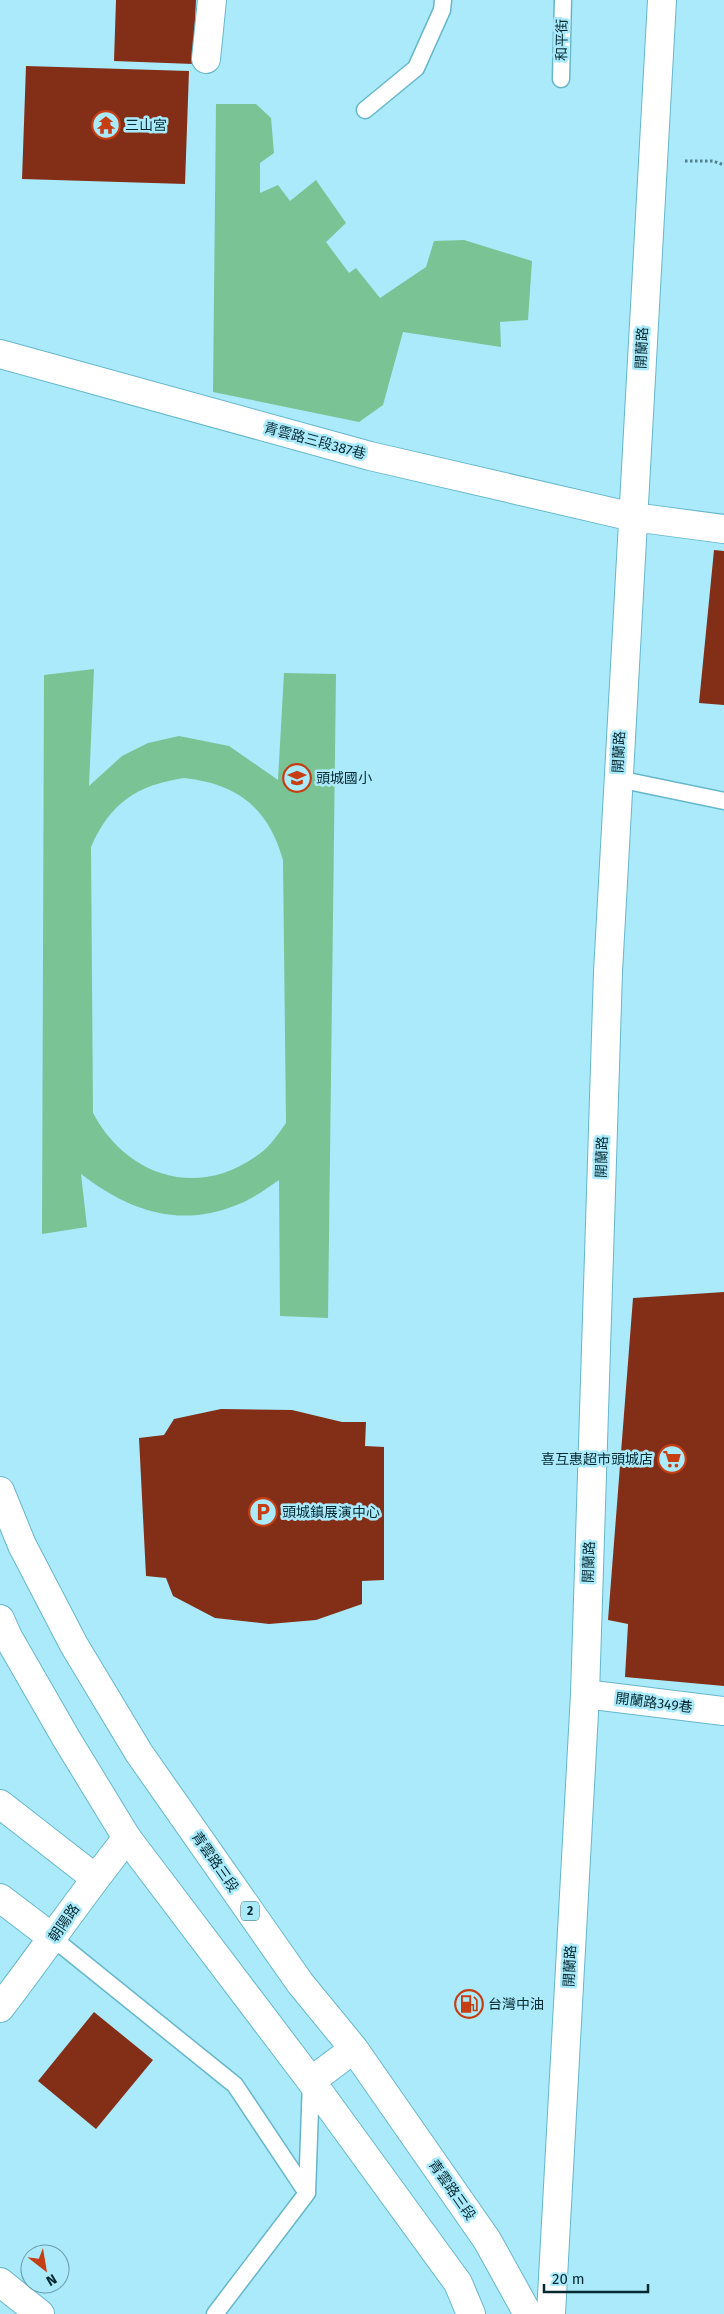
<svg xmlns="http://www.w3.org/2000/svg" width="724" height="2314" font-family="'Fira Sans','Noto Sans TC',sans-serif">
<rect width="100%" height="100%" fill="#abeafb"/>
<!-- green -->
<path fill="#79c395" fill-rule="evenodd" d="M 216,104 L 256,104 L 271,118 L 274,153 L 260,163 L 260,193 L 278,185 L 290,201 L 316,180 L 346,223 L 326,242 L 349,273 L 356,268 L 380,298 L 426,267 L 434,241 L 464,240 L 532,261 L 528,320 L 500,322 L 501,347 L 403,332 L 383,405 L 359,422 L 213,392 Z
M 94,669 L 89,786 L 122,756 L 148,743 L 179,736 L 229,746 L 278,780 L 284,673 L 336,674 L 328,1318 L 280,1316 L 279,1180 C 266,1189 254,1198 239,1204 C 180,1229 129,1211 81,1174 L 87,1227 L 42,1234 L 44,675 ZM 184,778 C 237,784 268,807 283,860 L 286,1123 C 277,1136 268,1149 255,1157 C 195,1199 126,1175 93,1113 L 91,847 C 110,803 137,785 184,778 Z"/>
<!-- building -->
<path fill="#832f18" d="M 116,0 L 196,0 L 193,64 L 114,61 Z
M 26,66 L 189,71 L 185,184 L 22,179 Z
M 714,550 L 724,551 L 724,705 L 699,703 Z
M 724,1292 L 724,1686 L 625,1677 L 628,1624 L 608,1620 L 633,1298 Z
M 221,1409 L 292,1410 L 342,1422 L 366,1422 L 365,1446 L 384,1447 L 384,1580 L 362,1581 L 362,1604 L 316,1620 L 269,1624 L 215,1618 L 173,1596 L 166,1578 L 146,1576 L 139,1438 L 164,1435 L 174,1419 Z
M 94,2012 L 153,2060 L 96,2129 L 38,2081 Z"/>
<g fill="none" stroke-linecap="round" stroke-linejoin="round">
<defs>
<path id="lane" d="M 561,79 L 563,0
M 365,110 L 416,68 L 442,10 L 443,0
M 618,779 L 724,801
M 54,1939 L 235,2085 L 307,2193 L 215,2314
M 307,2193 L 311,2081"/>
<path id="street" d="M 206,59 L 212,0
M 0,354 L 370,456 L 633,517 L 724,529
M 585,1694 L 724,1711
M 0,1804 L 95,1878
M 0,1898 L 54,1939
M 0,2008 C 43,1952 83,1893 127,1838
M 0,2282 L 40,2314
M 551,2314 L 585,1694 L 608,972 L 662,0"/>
<path id="primary" d="M 0,1491 L 22,1545 L 74,1645 L 139,1753 L 300,1983 L 354,2049 L 487,2240 L 528,2314
M 0,1619 L 8,1637 L 66,1738 L 127,1838 L 311,2081 L 458,2283 L 471,2314
M 311,2081 L 354,2049"/>
</defs>
<!-- lane casing -->
<use href="#lane" stroke="#66b7cb" stroke-width="19"/>
<!-- street casing -->
<use href="#street" stroke="#66b7cb" stroke-width="30"/>
<!-- primary casing -->
<use href="#primary" stroke="#66b7cb" stroke-width="30"/>
<!-- path -->
<path stroke="#50808c" stroke-width="3" stroke-dasharray="2.5 2.5" stroke-linecap="butt" d="M 685,161 L 713,161 L 724,165"/>
<!-- lane -->
<use href="#lane" stroke="#fff" stroke-width="16"/>
<!-- street -->
<use href="#street" stroke="#fff" stroke-width="28"/>
<!-- primary -->
<use href="#primary" stroke="#fff" stroke-width="28"/>
</g>
<!-- icons -->
<defs>
<symbol id="temple-ring" viewBox="-11 -11 22 22"><circle r="9.5" fill="#abeafb" stroke="#c63e13" stroke-width="1.5"/><path d="M0-6L5-2H3V0L6.5 2.5H4V6H1.5V3h-3V6H-4V2.5H-6.5L-3 0V-2H-5Z" fill="#c63e13"/></symbol>
<symbol id="school-ring" viewBox="-11 -11 22 22"><circle r="9.5" fill="#abeafb" stroke="#c63e13" stroke-width="1.5"/><path d="M0-5L7-2L0 1L-7-2ZM-4 1L0 2.5L4 1V4Q0 6-4 4Z" fill="#c63e13"/></symbol>
<symbol id="supermarket-ring" viewBox="-11 -11 22 22"><circle r="9.5" fill="#abeafb" stroke="#c63e13" stroke-width="1.5"/><path d="M-6-5.5h2.5l.6 2H6L4.5 2H-2.5L-4.4-4H-6ZM-1.5 3.2a1.3 1.3 0 1 0 .1 0ZM3 3.2a1.3 1.3 0 1 0 .1 0Z" fill="#c63e13"/></symbol>
<symbol id="parking-ring" viewBox="-11 -11 22 22"><circle r="9.5" fill="#abeafb" stroke="#c63e13" stroke-width="1.5"/><path d="M-3.5-5.5H1a3.5 3.5 0 0 1 0 7H-1V5.5H-3.5ZM-1-3.4V-.6H.8a1.4 1.4 0 0 0 0-2.8Z" fill="#c63e13"/></symbol>
<symbol id="fuel-ring" viewBox="-11 -11 22 22"><circle r="9.5" fill="#abeafb" stroke="#c63e13" stroke-width="1.5"/><path d="M-5.5-6h7V0h2V4h1.3V-2.5L3-4.5l.8-.8L6-3V5H2.5V1h-1V6h-7ZM-4.2-4.7v3.2H.2V-4.7Z" fill="#c63e13"/></symbol>
</defs>
<g fill-rule="evenodd">
<use href="#temple-ring" x="90" y="109" width="32" height="32"/>
<use href="#school-ring" x="281" y="762" width="32" height="32"/>
<use href="#supermarket-ring" x="656" y="1443" width="32" height="32"/>
<use href="#parking-ring" x="247" y="1496" width="32" height="32"/>
<use href="#fuel-ring" x="453" y="1988" width="32" height="32"/>
</g>
<g text-anchor="middle" dominant-baseline="central" stroke-width="5" stroke-linejoin="round" paint-order="stroke">
<!-- shield labels -->
<rect fill="#abeafb" stroke="#37636e" stroke-width="1" x="241" y="1901.5" width="18" height="19" rx="4"/>
<g font-size="12" font-weight="bold" fill="#052931">
<text x="250" y="1911">2</text>
</g>
<!-- street labels -->
<g font-size="14" fill="#052931" stroke="#abeafb">
<text transform="translate(562 40) rotate(-89)">和平街</text>
<text transform="translate(642 348) rotate(-87)">開蘭路</text>
<text transform="translate(315 441) rotate(15)">青雲路三段387巷</text>
<text transform="translate(619 752) rotate(-87)">開蘭路</text>
<text transform="translate(602 1157) rotate(-88)">開蘭路</text>
<text transform="translate(589 1562) rotate(-88)">開蘭路</text>
<text transform="translate(654 1703) rotate(7)">開蘭路349巷</text>
<text transform="translate(215 1862) rotate(55)">青雲路三段</text>
<text transform="translate(64 1923) rotate(-55)">朝陽路</text>
<text transform="translate(570 1966) rotate(-87)">開蘭路</text>
<text transform="translate(452 2190) rotate(55)">青雲路三段</text>
</g>
<!-- poi labels -->
<g font-size="14" fill="#052931" stroke="#abeafb" text-anchor="start">
<text x="125" y="125">三山宮</text>
<text x="316" y="778">頭城國小</text>
<text x="653" y="1459" text-anchor="end">喜互惠超市頭城店</text>
<text x="282" y="1512">頭城鎮展演中心</text>
<text x="488" y="2004">台灣中油</text>
</g>
</g>
<!-- north arrow -->
<g transform="translate(45 2269) rotate(149)"><circle r="24" fill="#abeafb" stroke="#699daa"/>
<path d="M0-4L9 19L0 12L-9 19Z" fill="#c63e13"/>
<text y="-8" font-size="14" font-weight="bold" text-anchor="middle" fill="#052931">N</text>
</g>
<!-- scale -->
<path d="M544 2284v8h104v-8" fill="none" stroke="#052931" stroke-width="2.5"/>
<text x="552" y="2284" font-size="15" fill="#052931" stroke="#abeafb" stroke-width="4" paint-order="stroke">20 m</text>
</svg>
